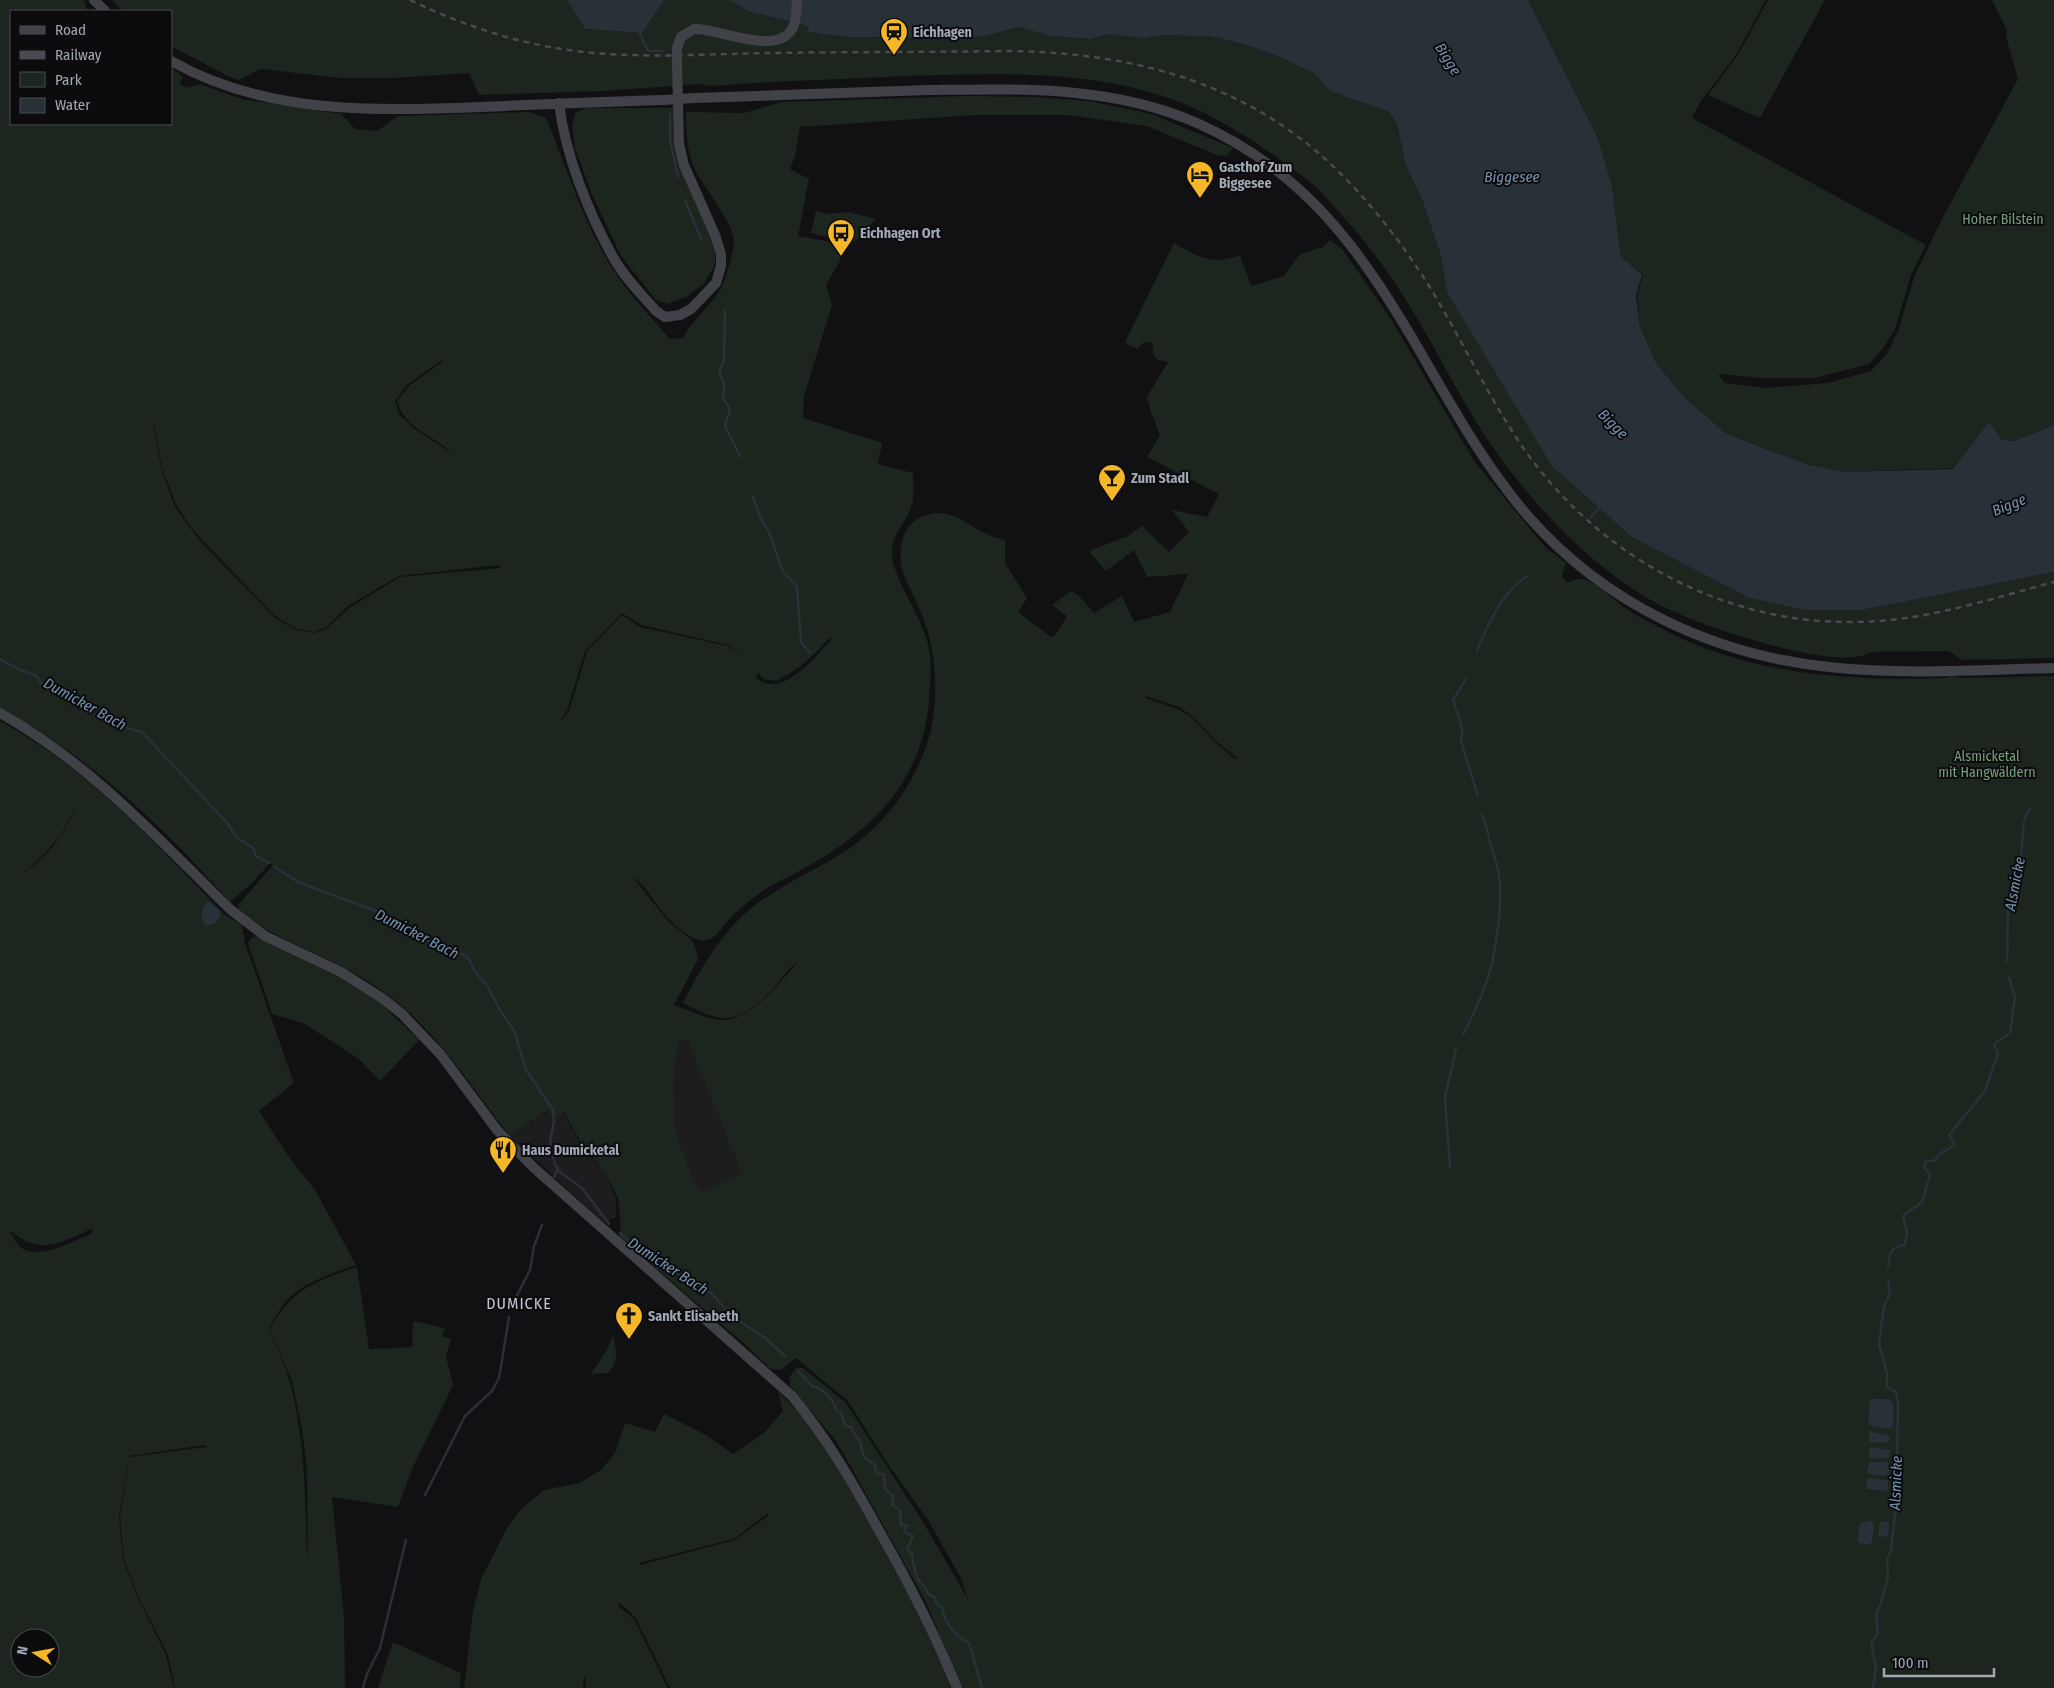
<svg xmlns="http://www.w3.org/2000/svg" width="2054" height="1688" font-family="'Fira Sans Condensed',sans-serif">
<rect width="100%" height="100%" fill="#111113"/>
<!-- built -->
<path fill="#1d1d20" d="M 689,1040 L 743,1173 L 703,1191 L 694,1183 L 676,1132 L 673,1086 L 678,1042 Z
M 549,1110 L 553,1119 L 563,1113 L 581,1145 L 603,1170 L 616,1199 L 616,1217 L 604,1223 L 510,1136 Z"/>
<!-- green -->
<path fill="#1d251f" fill-rule="evenodd" d="M 0,0 L 84,0 L 87,11 L 11,11 L 11,124 L 171,124 L 171,67 L 183,77 L 180,83 L 186,88 L 200,84 L 241,99 L 341,114 L 355,129 L 377,131 L 398,116 L 530,112 L 546,118 C 567,168 583,222 612,268 C 628,294 650,316 670,339 L 683,338 C 696,313 717,304 726,276 C 729,266 733,253 734,242 C 735,226 704,187 696,172 C 687,154 686,132 686,112 L 744,113 L 781,102 L 968,96 L 1036,97 L 1089,101 L 1151,114 L 1233,148 L 1227,156 L 1217,155 L 1147,126 L 1068,115 L 975,115 L 800,127 L 795,156 L 790,169 L 809,179 L 798,236 L 841,244 L 846,250 L 826,285 L 832,305 L 804,396 L 803,418 L 882,443 L 878,464 L 913,473 C 913,484 915,500 910,510 C 904,526 890,537 892,555 C 895,585 923,616 929,649 C 932,666 930,685 929,702 C 920,794 858,842 780,881 C 762,890 746,903 732,916 C 724,923 718,937 707,940 C 694,943 678,928 669,919 C 656,906 647,886 632,876 L 668,921 L 692,940 L 696,950 L 698,959 L 674,1005 C 689,1010 707,1019 723,1020 C 751,1020 781,981 798,962 C 790,966 783,977 777,984 C 765,998 743,1020 723,1018 C 709,1017 695,1009 683,1003 C 703,964 725,926 762,900 C 789,881 820,868 847,850 C 885,824 910,790 926,747 C 937,716 937,682 932,650 C 929,631 922,614 914,597 C 910,588 904,578 902,569 C 897,541 906,514 939,513 C 958,513 971,528 987,534 C 993,537 999,538 1005,540 L 1005,563 L 1027,598 L 1018,612 L 1051,637 L 1057,633 L 1067,616 L 1052,605 L 1071,591 L 1079,596 L 1094,613 L 1122,596 L 1134,622 L 1170,612 L 1188,574 L 1147,577 L 1134,550 L 1106,571 L 1089,551 L 1128,536 L 1142,526 L 1169,552 L 1189,532 L 1172,510 L 1207,517 L 1219,494 L 1147,457 L 1160,435 L 1151,412 L 1147,397 L 1168,362 C 1156,360 1151,357 1153,344 L 1150,342 L 1144,342 L 1138,349 L 1130,346 L 1125,342 L 1174,243 C 1197,257 1213,266 1240,255 L 1251,286 L 1284,276 L 1300,254 L 1323,247 L 1330,240 L 1343,250 L 1391,319 L 1474,461 L 1545,547 L 1566,563 L 1562,576 L 1567,583 C 1574,580 1581,577 1588,581 C 1602,586 1613,600 1625,608 C 1638,617 1654,624 1668,632 C 1752,675 1853,681 1945,678 L 1950,676 L 1966,678 L 2054,676 L 2054,1688 L 962,1688 L 926,1602 L 837,1442 L 790,1386 L 790,1376 L 796,1368 L 803,1368 L 845,1402 L 923,1522 L 968,1599 L 961,1578 L 928,1520 L 886,1461 L 848,1401 L 796,1358 L 781,1370 L 771,1369 L 739,1339 L 618,1236 L 621,1228 L 618,1198 L 603,1170 L 582,1144 L 564,1113 L 553,1120 L 548,1110 L 510,1136 C 471,1087 437,1030 385,993 C 350,967 309,952 271,932 C 260,926 250,918 239,911 L 239,904 L 272,866 L 270,863 L 253,882 L 230,902 C 164,827 89,756 0,708 ZM 442,360 L 442,362 L 410,385 L 397,401 C 406,431 433,434 453,454 L 413,428 L 399,414 L 395,401 L 408,384 ZM 153,424 L 155,429 L 162,468 L 176,504 L 187,522 L 204,542 L 275,616 L 296,629 L 314,632 L 325,628 L 348,606 L 399,576 L 500,565 L 501,568 L 400,577 L 349,608 L 326,629 L 314,633 L 296,630 L 275,618 L 203,544 L 186,523 L 174,505 L 161,467 ZM 622,613 L 641,625 L 728,645 L 748,658 L 728,646 L 640,627 L 622,615 L 587,651 L 569,711 L 555,729 L 567,711 L 585,651 ZM 829,638 L 831,638 L 831,640 C 815,658 780,701 755,677 L 759,673 L 763,679 L 776,681 C 799,669 812,658 829,638 ZM 1146,696 L 1179,707 L 1191,715 L 1216,741 L 1237,758 L 1235,759 L 1216,743 L 1190,716 L 1178,709 L 1145,698 ZM 688,1040 L 742,1173 L 703,1191 L 694,1183 L 676,1132 L 673,1086 L 678,1042 Z
M 112,0 L 567,0 L 585,29 L 642,33 L 664,0 L 730,0 L 747,11 L 804,25 L 809,28 L 809,32 L 847,37 L 965,38 L 986,36 L 1019,27 L 1050,36 L 1090,39 L 1109,34 L 1141,38 L 1165,35 L 1216,37 L 1250,46 L 1282,58 L 1315,74 L 1330,91 L 1389,112 L 1397,124 L 1406,166 L 1422,199 L 1441,256 L 1447,292 L 1862,610 L 2054,572 L 2054,658 L 1962,660 L 1949,651 L 1871,652 C 1852,665 1798,652 1775,646 C 1731,634 1684,620 1644,596 C 1586,561 1533,504 1494,449 C 1463,405 1440,355 1412,310 C 1391,275 1368,244 1341,214 C 1333,205 1325,196 1317,188 C 1288,164 1252,139 1218,120 C 1124,68 1014,73 909,76 C 844,79 778,81 712,86 L 699,84 L 604,91 L 479,95 L 469,73 L 394,78 L 341,78 L 261,69 L 239,80 L 228,76 L 171,46 L 171,11 L 123,11 Z
M 1528,0 L 1766,0 L 1736,55 L 1701,101 L 1692,118 L 1926,245 L 1911,275 L 1895,329 L 1883,348 L 1869,364 L 1815,378 L 1762,378 L 1718,374 L 1725,383 L 1765,388 L 1828,383 L 1871,371 L 1887,354 L 1898,331 L 1914,277 L 1943,217 L 2018,79 L 2006,37 L 2007,30 L 1992,0 L 2054,0 L 2054,425 L 2014,441 L 2002,440 L 1989,423 L 1954,468 L 1844,472 L 1806,464 L 1727,434 L 1686,399 L 1656,363 L 1640,327 L 1637,296 L 1643,274 L 1621,257 L 1612,187 L 1598,138 Z
M 1768,0 L 1825,0 L 1760,118 L 1708,95 L 1738,55 Z
M 585,108 L 673,108 L 674,144 L 709,232 L 715,253 L 715,265 L 704,284 L 686,297 L 667,304 L 655,299 L 621,256 L 591,192 L 575,148 L 572,127 L 575,113 Z
M 816,211 L 828,214 L 848,212 L 876,219 L 856,241 L 852,243 L 811,233 Z
M 0,721 C 88,768 156,844 225,915 L 242,925 L 245,943 L 294,1083 L 259,1111 L 291,1160 L 315,1190 L 356,1265 C 333,1273 307,1281 289,1298 C 280,1307 275,1319 269,1328 C 277,1347 285,1365 291,1385 C 305,1441 305,1497 307,1553 L 308,1556 L 307,1469 L 302,1429 L 292,1381 L 270,1329 C 292,1289 315,1281 357,1267 L 369,1349 L 412,1347 L 413,1321 L 445,1328 L 442,1336 L 451,1339 L 446,1356 L 453,1385 L 413,1467 L 398,1507 L 332,1497 L 344,1617 L 345,1688 L 175,1688 L 168,1655 L 138,1596 L 124,1560 L 120,1517 L 129,1457 L 206,1447 L 206,1445 L 129,1456 L 119,1517 L 123,1560 L 137,1596 L 166,1655 L 174,1688 L 0,1688 ZM 74,810 C 64,836 46,858 23,873 L 41,857 L 60,836 ZM 93,1228 L 91,1234 C 73,1241 36,1262 19,1246 C 16,1242 13,1236 10,1232 L 11,1231 C 41,1257 62,1242 93,1228 ZM 20,1638 L 50,1638 L 50,1668 L 20,1668 Z
M 256,936 L 339,975 L 378,1001 L 419,1040 L 380,1081 L 359,1059 L 303,1023 L 272,1014 L 248,943 L 251,938 Z
M 613,1334 C 615,1349 621,1362 607,1373 L 591,1374 L 608,1348 Z
M 778,1391 L 813,1427 L 871,1524 L 912,1601 L 942,1665 L 951,1688 L 670,1688 L 635,1617 L 620,1603 L 618,1606 L 634,1619 L 668,1688 L 585,1688 L 586,1678 L 584,1677 L 583,1688 L 464,1688 L 473,1611 L 481,1579 L 506,1530 L 520,1510 L 544,1490 L 579,1483 L 601,1470 L 615,1453 L 625,1423 L 655,1432 L 664,1414 L 706,1435 L 733,1454 L 765,1432 L 783,1411 ZM 767,1514 L 770,1514 L 735,1540 L 640,1565 L 639,1563 L 734,1539 Z
M 393,1642 L 461,1673 L 460,1688 L 378,1688 Z"/>
<!-- water -->
<path fill="#293138" d="M 567,0 L 664,0 L 642,33 L 585,29 Z
M 730,0 L 1528,0 L 1598,138 L 1612,187 L 1621,257 L 1642,274 L 1636,296 L 1640,327 L 1656,363 L 1686,399 L 1727,434 L 1806,464 L 1844,472 L 1953,469 L 1989,422 L 2002,440 L 2014,441 L 2054,425 L 2054,572 L 1862,610 L 1806,610 L 1750,598 L 1632,537 L 1552,466 L 1447,292 L 1441,256 L 1422,199 L 1406,166 L 1397,124 L 1389,112 L 1330,91 L 1315,74 L 1282,58 L 1250,46 L 1216,37 L 1165,35 L 1141,38 L 1109,34 L 1090,39 L 1050,36 L 1019,27 L 986,36 L 965,38 L 847,37 L 808,32 L 809,28 L 804,25 L 747,11 Z
M 209,902 L 219,910 L 221,915 L 216,923 L 207,926 L 203,922 L 201,914 L 205,903 Z
M 1872,1399 L 1887,1399 L 1893,1402 L 1893,1426 L 1890,1429 L 1871,1426 L 1868,1422 L 1870,1400 Z
M 1869,1431 L 1890,1436 L 1889,1442 L 1869,1443 Z
M 1872,1447 L 1890,1450 L 1889,1458 L 1871,1459 L 1869,1456 L 1870,1448 Z
M 1871,1462 L 1887,1462 L 1889,1464 L 1889,1474 L 1885,1476 L 1869,1474 L 1867,1472 L 1869,1464 Z
M 1867,1478 L 1886,1480 L 1888,1482 L 1888,1491 L 1866,1489 Z
M 1872,1521 L 1874,1524 L 1872,1542 L 1868,1545 L 1859,1543 L 1857,1539 L 1860,1524 L 1863,1522 Z
M 1886,1521 L 1889,1523 L 1888,1536 L 1880,1537 L 1878,1535 L 1880,1522 Z"/>
<g fill="none" stroke-linecap="round" stroke-linejoin="round">
<!-- stream -->
<path stroke="#293138" stroke-width="2.5" d="M 639,29 L 639,32 L 648,51 L 663,51
M 670,114 L 670,140 L 678,177
M 685,200 L 701,239
M 725,310 L 724,360 L 719,372 L 724,384 L 723,397 L 730,409 L 725,426 L 740,456
M 753,497 L 760,517 L 769,532 L 783,572 L 797,586 L 801,642 L 810,653
M 1591,517 L 1601,506
M 1477,650 C 1489,623 1501,593 1527,576
M 0,659 L 20,670 L 35,675 L 43,685 L 51,686 L 93,708 L 100,710 L 107,717 L 130,729 L 142,732 L 228,824 L 236,837 L 253,848 L 256,856 L 269,863
M 1466,679 L 1453,700 C 1457,713 1465,728 1461,741 L 1478,796
M 275,867 L 298,882 L 373,910 L 398,921 L 425,939 L 464,955 L 469,959 L 475,972 L 487,985 L 501,1012 L 514,1030 L 526,1070 L 553,1110 L 554,1121 L 550,1142 L 555,1165 L 561,1173 L 582,1188 L 609,1224
M 2007,961 L 2008,911 L 2020,873 L 2024,820 L 2030,809
M 1463,1035 C 1471,1019 1479,1003 1485,986 C 1495,961 1501,915 1500,888 C 1500,871 1494,855 1489,839 C 1487,830 1486,823 1482,814
M 1450,1167 L 1445,1097 L 1456,1049
M 554,1177 L 558,1168
M 620,1233 L 632,1244 L 644,1246 L 690,1283 L 711,1293 L 733,1317 L 765,1338 L 785,1356
M 1888,1268 C 1890,1251 1888,1249 1905,1245 L 1907,1232 L 1903,1216 L 1922,1202 L 1930,1175 L 1924,1167 L 1926,1161 L 1934,1161 L 1941,1153 L 1955,1145 L 1949,1135 L 1985,1091 L 1998,1053 L 1994,1044 L 2010,1033 L 2015,997 L 2009,978
M 511,1307 L 530,1270 L 534,1246 L 542,1225
M 799,1372 L 812,1386 C 823,1388 834,1401 837,1411 L 841,1413 L 845,1425 L 852,1428 L 856,1437 L 859,1438 L 864,1457 L 876,1466 L 875,1470 L 879,1474 L 884,1474 L 885,1489 L 893,1496 L 892,1505 L 900,1510 L 901,1525 L 907,1525 L 904,1532 L 913,1536 L 907,1550 L 912,1553 C 913,1561 914,1574 919,1581 C 924,1586 926,1587 928,1594 L 935,1597 L 936,1604 L 942,1607 C 944,1622 955,1636 969,1643 L 982,1688
M 425,1495 L 465,1416 L 492,1391 L 499,1378 L 509,1317
M 363,1688 L 367,1674 L 380,1648 L 406,1540
M 1873,1688 L 1876,1669 L 1871,1643 L 1878,1634 L 1876,1615 L 1881,1603 L 1888,1577 L 1887,1559 L 1891,1551 L 1896,1506 L 1898,1404 L 1896,1392 L 1887,1387 L 1887,1373 L 1879,1344 L 1884,1306 L 1890,1294 L 1888,1280"/>
<!-- secondary -->
<path stroke="#404248" stroke-width="10" d="M 94,0 L 105,11
M 677,48 L 681,37 L 694,29 C 719,28 779,58 793,27 C 797,19 796,9 797,0
M 171,61 C 266,115 376,111 481,107 C 542,104 602,102 663,100
M 695,98 C 773,96 850,92 928,90 C 1019,89 1111,85 1197,123 C 1305,171 1360,249 1418,348 C 1451,405 1484,465 1528,516 C 1605,604 1713,655 1829,667 C 1904,675 1979,670 2054,668
M 559,103 C 565,154 588,212 613,257 C 624,277 641,294 656,311 L 665,317 L 680,315 L 691,309 L 716,283 L 721,266 L 721,254 L 715,235 L 684,165 L 679,144 L 677,63
M 0,713 C 90,763 158,839 231,910 L 265,936 L 341,972 L 382,998 L 402,1014 L 441,1055 L 497,1130 L 533,1167 L 792,1396 C 826,1437 852,1481 877,1527 C 907,1579 934,1632 957,1688"/>
<!-- rail -->
<path stroke="#494b51" stroke-width="2.5" stroke-dasharray="6 5" stroke-linecap="butt" d="M 410,0 C 462,25 518,44 576,51 C 639,59 705,54 768,53 C 849,52 930,52 1011,51 C 1135,53 1250,83 1341,174 C 1374,207 1404,246 1429,286 C 1458,333 1482,384 1512,431 C 1587,550 1717,625 1858,622 C 1925,621 1990,599 2054,582"/>
<!-- secondary-bridge -->
<path stroke="#404248" stroke-width="10" d="M 677,48 L 677,63
M 663,100 L 695,98"/>
</g>
<!-- icons -->
<defs>
<symbol id="station-pin" viewBox="-11 -11 22 30"><path d="M0 17L-7.5 6A9.5 9.5 0 1 1 7.5 6Z" fill="#f5b727" stroke="#0c0c0e"/><path d="M-3-6H3Q5-6 5-4V2Q5 4 3 4L4.5 6H3L1.5 4h-3L-3 6H-4.5L-3 4Q-5 4-5 2V-4Q-5-6-3-6ZM-3.5-4v3h7v-3ZM-3.5 1v1.5H-2V1ZM2 1v1.5H3.5V1Z" fill="#111"/></symbol>
<symbol id="hotel-pin" viewBox="-11 -11 22 30"><path d="M0 17L-7.5 6A9.5 9.5 0 1 1 7.5 6Z" fill="#f5b727" stroke="#0c0c0e"/><path d="M-6-4.5h1.5V1H6V5H4.5V3h-9V5H-6ZM-4 0a1.8 1.8 0 1 1 3.6 0ZM.5 0V-2.5h3Q6-2.5 6 0Z" fill="#111"/></symbol>
<symbol id="bus-pin" viewBox="-11 -11 22 30"><path d="M0 17L-7.5 6A9.5 9.5 0 1 1 7.5 6Z" fill="#f5b727" stroke="#0c0c0e"/><path d="M-5-6H5V4H4V6H2V4H-2V6H-4V4H-5ZM-3.5-4V0h7V-4ZM-3.5 1.2v1.5H-2V1.2ZM2 1.2v1.5H3.5V1.2Z" fill="#111"/></symbol>
<symbol id="bar-pin" viewBox="-11 -11 22 30"><path d="M0 17L-7.5 6A9.5 9.5 0 1 1 7.5 6Z" fill="#f5b727" stroke="#0c0c0e"/><path d="M-6-5H6L.8 .8V4.5H3.5V6h-7V4.5H-.8V.8Z" fill="#111"/></symbol>
<symbol id="restaurant-pin" viewBox="-11 -11 22 30"><path d="M0 17L-7.5 6A9.5 9.5 0 1 1 7.5 6Z" fill="#f5b727" stroke="#0c0c0e"/><path d="M-5-6h1v4h1v-4h1v4h1v-4h1v5L-1.5 .5V6h-2V.5L-5-1ZM5-6V6H3V1.5H1.5Q1.5-4 5-6Z" fill="#111"/></symbol>
<symbol id="church-pin" viewBox="-11 -11 22 30"><path d="M0 17L-7.5 6A9.5 9.5 0 1 1 7.5 6Z" fill="#f5b727" stroke="#0c0c0e"/><path d="M-1.2-6h2.4v3.5h3.3v2.4h-3.3V6h-2.4V-.1h-3.3v-2.4h3.3Z" fill="#111"/></symbol>
</defs>
<g fill-rule="evenodd">
<use href="#station-pin" x="878" y="16" width="32" height="43"/>
<use href="#hotel-pin" x="1184" y="159" width="32" height="43"/>
<use href="#bus-pin" x="825" y="217" width="32" height="43"/>
<use href="#bar-pin" x="1096" y="462" width="32" height="43"/>
<use href="#restaurant-pin" x="487" y="1134" width="32" height="43"/>
<use href="#church-pin" x="613" y="1300" width="32" height="43"/>
</g>
<g text-anchor="middle" dominant-baseline="central" stroke-width="4" stroke-linejoin="round" paint-order="stroke">
<!-- poi labels -->
<g font-size="14" font-weight="bold" fill="#a2a7b4" stroke="#0c0c0e" text-anchor="start">
<text x="913" y="32">Eichhagen</text>
<text x="1219" y="167">Gasthof Zum<tspan x="1219" dy="16">Biggesee</tspan></text>
<text x="860" y="233">Eichhagen Ort</text>
<text x="1131" y="478">Zum Stadl</text>
<text x="522" y="1150">Haus Dumicketal</text>
<text x="648" y="1316">Sankt Elisabeth</text>
</g>
<!-- park labels -->
<g font-size="14" fill="#789f7c" stroke="#0c0c0e">
<text x="2003" y="219">Hoher Bilstein</text>
<text x="1987" y="756">Alsmicketal<tspan x="1987" dy="16">mit Hangwäldern</tspan></text>
</g>
<!-- water labels -->
<g font-size="15" font-style="italic" fill="#7894b0" stroke="#0c0c0e">
<text transform="translate(1448 59) rotate(58)">Bigge</text>
<text x="1512" y="177">Biggesee</text>
<text transform="translate(1613 424) rotate(45)">Bigge</text>
<text transform="translate(2009 505) rotate(-22)">Bigge</text>
<text transform="translate(85 704) rotate(29)">Dumicker Bach</text>
<text transform="translate(2015 884) rotate(-79)">Alsmicke</text>
<text transform="translate(417 934) rotate(27)">Dumicker Bach</text>
<text transform="translate(668 1266) rotate(33)">Dumicker Bach</text>
<text transform="translate(1896 1483) rotate(-88)">Alsmicke</text>
</g>
<!-- quarter labels -->
<g font-size="16" letter-spacing="1" fill="#c3c6d0" stroke="#0c0c0e">
<text x="519" y="1303">DUMICKE</text>
</g>
</g>
<!-- legend -->
<rect x="10" y="10" width="162" height="115" fill="#0c0c0e" stroke="#484a50"/>
<rect x="20" y="26" width="25" height="8" fill="#404248" stroke="#484a50"/>
<text x="55" y="35" font-size="15" fill="#a2a7b4">Road</text>
<rect x="20" y="51" width="25" height="8" fill="#494b51" stroke="#484a50"/>
<text x="55" y="60" font-size="15" fill="#a2a7b4">Railway</text>
<rect x="20" y="72" width="25" height="15" fill="#1d251f" stroke="#484a50"/>
<text x="55" y="85" font-size="15" fill="#a2a7b4">Park</text>
<rect x="20" y="98" width="25" height="15" fill="#293138" stroke="#484a50"/>
<text x="55" y="110" font-size="15" fill="#a2a7b4">Water</text>
<!-- north arrow -->
<g transform="translate(35 1653) rotate(281)"><circle r="24" fill="#0c0c0e" stroke="#484a50"/>
<path d="M0-4L9 19L0 12L-9 19Z" fill="#f5b727"/>
<text y="-8" font-size="14" font-weight="bold" text-anchor="middle" fill="#a2a7b4">N</text>
</g>
<!-- scale -->
<path d="M1884 1668v8h110v-8" fill="none" stroke="#a2a7b4" stroke-width="2.5"/>
<text x="1892" y="1668" font-size="15" fill="#a2a7b4" stroke="#0c0c0e" stroke-width="4" paint-order="stroke">100 m</text>
</svg>
